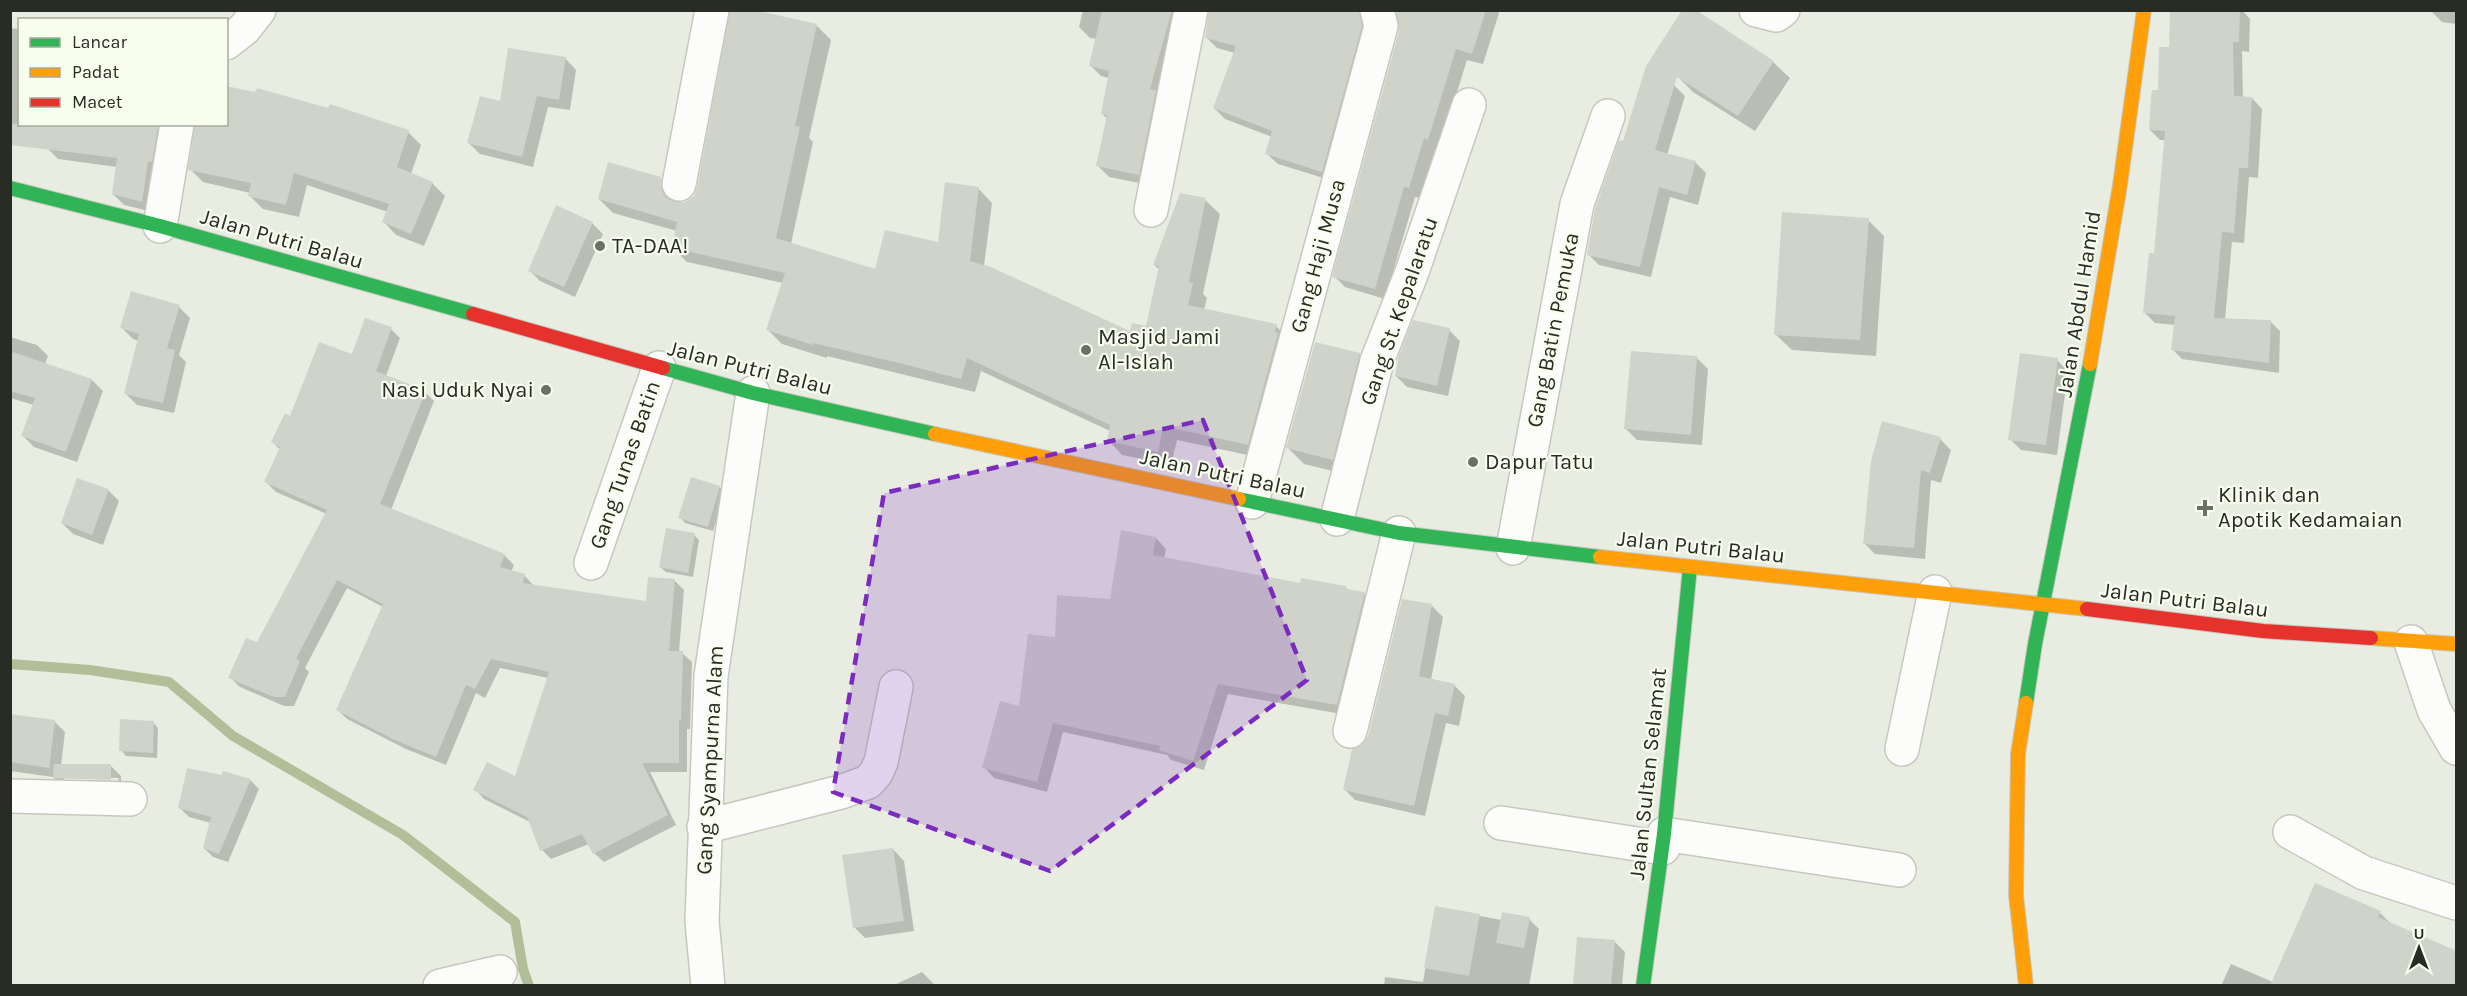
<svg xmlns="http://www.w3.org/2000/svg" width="2467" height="996" font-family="Karla,sans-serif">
<rect width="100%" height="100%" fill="#e9ede1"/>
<!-- shadow -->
<path fill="#0003" fill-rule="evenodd" d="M 1083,10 L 1187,10 L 1149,185 L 1109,177 L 1098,166 L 1108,119 L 1102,114 L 1109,78 L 1101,76 L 1090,65 L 1097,39 L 1090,38 L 1079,27 Z
M 1210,10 L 1366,10 L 1370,15 L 1333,181 L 1278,164 L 1267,154 L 1272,137 L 1225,119 L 1214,108 L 1235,53 L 1217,48 L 1206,37 Z
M 1409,10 L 1497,10 L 1499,13 L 1483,64 L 1467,60 L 1439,150 L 1435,149 L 1420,198 L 1415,197 L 1385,299 L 1345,287 L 1334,276 Z
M 2172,10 L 2242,10 L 2250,19 L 2249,52 L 2242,51 L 2243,98 L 2252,98 L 2262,109 L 2258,178 L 2249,177 L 2244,243 L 2232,242 L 2225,320 L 2270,321 L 2280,331 L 2279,373 L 2182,359 L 2172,349 L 2176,325 L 2155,323 L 2145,313 L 2156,255 L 2165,140 L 2160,140 L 2150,130 L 2171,49 Z
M 2430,10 L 2456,10 L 2456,24 L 2442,22 Z
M 817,26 L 831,40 L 809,138 L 813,142 L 791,244 L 876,271 L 939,244 L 978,188 L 992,203 L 984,266 L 1131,333 L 1147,328 L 1160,270 L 1154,265 L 1205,200 L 1220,214 L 1203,294 L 1207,298 L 1204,310 L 1276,326 L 1290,340 L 1262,458 L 1177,440 L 1171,465 L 1122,455 L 1108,440 L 1110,431 L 981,371 L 975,392 L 827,356 L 827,358 L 782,344 L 768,330 L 783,283 L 687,262 L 673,248 L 677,231 L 613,213 L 599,199 L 660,179 L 675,193 L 675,204 L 685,203 L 695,197 Z
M 10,28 L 20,29 L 20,124 L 157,128 L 168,139 L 153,212 L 124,205 L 113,194 L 117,167 L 58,159 L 47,148 L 10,137 Z
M 565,58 L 576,70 L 570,110 L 548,107 L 533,167 L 480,154 L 469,143 L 501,103 Z
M 1773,62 L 1790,78 L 1755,131 L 1693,92 L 1677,76 Z
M 1674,85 L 1685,96 L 1667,155 L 1695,162 L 1706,173 L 1698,205 L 1670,197 L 1651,277 L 1599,265 L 1588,254 L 1624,143 Z
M 408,132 L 421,145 L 411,174 L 432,183 L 445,196 L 424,246 L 396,235 L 384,222 L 388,212 L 307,185 L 299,217 L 263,209 L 250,196 L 250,193 L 203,182 L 190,169 Z
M 1868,220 L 1884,236 L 1876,356 L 1792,350 L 1775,334 Z
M 592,223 L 603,234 L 575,297 L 540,281 L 529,270 Z
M 179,307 L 190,318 L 179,355 L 186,362 L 174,413 L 137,405 L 126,394 L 139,341 L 133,339 L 122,328 Z
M 391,329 L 400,338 L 386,376 L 425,392 L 434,401 L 391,510 L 504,555 L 514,565 L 511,572 L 524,575 L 534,586 L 647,602 L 674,580 L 684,590 L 679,652 L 682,653 L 692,662 L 690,729 L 687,729 L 687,772 L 650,772 L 676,825 L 604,862 L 594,853 L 589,844 L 551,859 L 542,850 L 530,822 L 484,799 L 475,789 L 515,778 L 548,678 L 500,668 L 485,698 L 476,693 L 446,765 L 406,749 L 347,719 L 338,710 L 383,607 L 347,588 L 305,668 L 309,672 L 294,706 L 284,706 L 240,687 L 230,677 L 257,644 L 327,514 L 276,492 L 266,482 L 280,450 L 273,442 L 291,418 L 353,356 Z
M 1449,330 L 1460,341 L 1448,396 L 1407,387 L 1396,376 Z
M 10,337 L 37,345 L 48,356 L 45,364 L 92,380 L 103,391 L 77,462 L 34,447 L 23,436 L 34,405 L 10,398 Z
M 1359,354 L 1376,370 L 1349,475 L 1304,464 L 1288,448 Z
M 1697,358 L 1708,369 L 1702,445 L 1637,440 L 1626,429 Z
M 2057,360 L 2068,371 L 2057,455 L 2021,450 L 2010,439 Z
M 1940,439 L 1951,450 L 1941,483 L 1931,480 L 1925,559 L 1875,554 L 1864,543 Z
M 719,487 L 725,492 L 713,531 L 685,523 L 680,517 Z
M 108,490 L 119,501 L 103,545 L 73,534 L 62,523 Z
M 694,535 L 699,540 L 693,577 L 666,572 L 660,567 Z
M 1156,538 L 1166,549 L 1164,559 L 1301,585 L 1345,587 L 1349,591 L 1364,594 L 1375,604 L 1347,715 L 1228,694 L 1204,770 L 1171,760 L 1167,755 L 1063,732 L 1047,792 L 994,778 L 984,767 L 1021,708 L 1057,639 L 1111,600 Z
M 1432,606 L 1443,617 L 1431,680 L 1454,685 L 1465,696 L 1459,726 L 1446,723 L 1425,816 L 1355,800 L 1344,789 Z
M 10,715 L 54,721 L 65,732 L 61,766 L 110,765 L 121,776 L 121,790 L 65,789 L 53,777 L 10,771 ZM 64,777 L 119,778 L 118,781 L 64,780 Z
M 153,722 L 158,728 L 157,758 L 126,756 L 121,750 Z
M 250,780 L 259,789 L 228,862 L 213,857 L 204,848 L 211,823 L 189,817 L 180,808 Z
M 893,849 L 904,861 L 914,931 L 865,938 L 854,927 Z
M 1436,908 L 1502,920 L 1529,919 L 1539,929 L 1529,986 L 1384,986 L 1385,977 L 1423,982 Z
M 2380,913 L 2456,986 L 2221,986 L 2231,964 L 2273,982 Z
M 1614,941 L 1625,952 L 1622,986 L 1575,986 Z
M 922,972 L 936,986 L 892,986 Z"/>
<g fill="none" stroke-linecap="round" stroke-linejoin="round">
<!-- stream -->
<path stroke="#b2be98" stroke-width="10" d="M 10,664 L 90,670 L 169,682 L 233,736 L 403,835 L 515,922 L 523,969 L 529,986"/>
</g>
<!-- building -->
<path fill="#d0d3ca" d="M 730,10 L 754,10 L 817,24 L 795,126 L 800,127 L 776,238 L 875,269 L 885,230 L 938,242 L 945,182 L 979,187 L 970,261 L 991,267 L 1130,331 L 1132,323 L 1146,326 L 1159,266 L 1153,265 L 1180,193 L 1206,198 L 1189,282 L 1193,283 L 1188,305 L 1277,324 L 1275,332 L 1278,333 L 1248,445 L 1163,426 L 1158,452 L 1107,441 L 1110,425 L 967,358 L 961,379 L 899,363 L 813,343 L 813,345 L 766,330 L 785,273 L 672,248 L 677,222 L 598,199 L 608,162 L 661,177 L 662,191 L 666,198 L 675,202 L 685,202 L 694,196 L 697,188 Z
M 1102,10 L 1172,10 L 1150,89 L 1156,90 L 1139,175 L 1096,166 L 1107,115 L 1101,114 L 1109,71 L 1089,66 Z
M 1209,10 L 1359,10 L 1362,26 L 1322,172 L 1265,154 L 1272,131 L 1213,108 L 1236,46 L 1205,38 Z
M 1396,10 L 1486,10 L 1472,54 L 1456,49 L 1428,140 L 1424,138 L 1409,188 L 1404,187 L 1375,289 L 1332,277 L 1399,31 Z
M 1682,10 L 1696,10 L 1774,61 L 1738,116 L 1677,77 L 1655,150 L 1696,161 L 1687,195 L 1659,187 L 1640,267 L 1587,255 L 1595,209 L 1619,140 L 1623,141 L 1646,66 Z
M 2170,10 L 2240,10 L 2239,42 L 2233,42 L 2234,96 L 2252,97 L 2248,168 L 2239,168 L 2234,233 L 2222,232 L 2214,318 L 2271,320 L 2269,363 L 2171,350 L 2175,316 L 2143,313 L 2149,253 L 2154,253 L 2165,131 L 2149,130 L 2151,97 L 2152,90 L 2158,90 L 2159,47 L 2169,47 Z
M 508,48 L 566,57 L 559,100 L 537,96 L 522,157 L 467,143 L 480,96 L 500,101 Z
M 226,86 L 255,92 L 257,88 L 328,108 L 330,104 L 409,130 L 397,167 L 433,182 L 411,234 L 382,222 L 389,204 L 294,173 L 286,205 L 248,196 L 251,183 L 188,170 L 195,124 L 226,124 Z
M 10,124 L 145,124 L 158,126 L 152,162 L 148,161 L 142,202 L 112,194 L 117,158 L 10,145 Z
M 556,205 L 593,222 L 564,287 L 528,271 Z
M 1782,212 L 1869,218 L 1860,340 L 1774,335 Z
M 131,291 L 180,305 L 167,348 L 175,350 L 163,403 L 124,394 L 139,334 L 120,328 Z
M 365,318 L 392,327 L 376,371 L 426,391 L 380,504 L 505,554 L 500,567 L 525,574 L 523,583 L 646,601 L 648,577 L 675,579 L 669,651 L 683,651 L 681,720 L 679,720 L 679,763 L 642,763 L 668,815 L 593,854 L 582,834 L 540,851 L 527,817 L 473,790 L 487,762 L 515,776 L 549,672 L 491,659 L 475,689 L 466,685 L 436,757 L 395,740 L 336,710 L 383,604 L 337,580 L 296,659 L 300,661 L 285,697 L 274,697 L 228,678 L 246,638 L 257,642 L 327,510 L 264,482 L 280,447 L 271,442 L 285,413 L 290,416 L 319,342 L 352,354 Z
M 1413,320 L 1450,328 L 1437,386 L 1395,376 L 1399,355 Z
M 1315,342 L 1360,353 L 1333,460 L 1286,448 Z
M 10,351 L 92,379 L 66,452 L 21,436 L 35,398 L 10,391 Z
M 1631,351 L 1697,356 L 1691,435 L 1624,429 Z
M 2020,353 L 2058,358 L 2046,445 L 2008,440 Z
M 1882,421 L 1941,437 L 1930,473 L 1921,470 L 1914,548 L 1863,544 L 1871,461 Z
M 691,477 L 720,486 L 708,527 L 678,518 Z
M 77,478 L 109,489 L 92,535 L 61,523 Z
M 666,528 L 695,533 L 688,573 L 659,567 Z
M 1121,530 L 1156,537 L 1153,555 L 1300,583 L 1301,578 L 1346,586 L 1346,589 L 1365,592 L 1337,705 L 1218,684 L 1193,761 L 1159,750 L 1160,746 L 1053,723 L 1037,782 L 982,768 L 1000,701 L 1019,706 L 1028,634 L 1055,637 L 1057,595 L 1110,599 Z
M 1402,599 L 1432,604 L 1419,676 L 1455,684 L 1448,716 L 1435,713 L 1414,806 L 1343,790 L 1352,749 L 1363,744 L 1368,736 Z
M 10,714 L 55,720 L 49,768 L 10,762 Z
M 120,719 L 154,721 L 153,753 L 119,751 Z
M 54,764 L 111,764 L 111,780 L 53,778 Z
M 187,768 L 222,775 L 223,771 L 251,779 L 219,854 L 203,848 L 211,817 L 178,808 Z
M 893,848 L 904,921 L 853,928 L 842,855 Z
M 2315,883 L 2381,911 L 2378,917 L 2457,951 L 2457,986 L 2270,986 Z
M 1435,906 L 1480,914 L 1469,976 L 1424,968 Z
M 1502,912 L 1530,917 L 1524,948 L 1496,943 Z
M 1577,937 L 1615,940 L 1611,986 L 1573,986 Z"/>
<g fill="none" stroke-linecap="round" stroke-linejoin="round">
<defs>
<path id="street" d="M 1756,10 L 1776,15 L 1783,10
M 226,43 L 244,29 L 259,10
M 679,184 L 712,10
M 1151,210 L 1191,10
M 160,226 L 177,124
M 1252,502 L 1381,26 L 1377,10
M 1337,519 L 1377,361 L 1412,272 L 1469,105
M 1513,548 L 1577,204 L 1608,116
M 591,563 L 659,368
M 2411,642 L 2434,710 L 2456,748
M 1350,731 L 1399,533
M 1902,749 L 1935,592
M 10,796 L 130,799
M 1501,823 L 1663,848
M 704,827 L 841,792 L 868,782 L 876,773 L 881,762 L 896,687
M 2290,832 L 2364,873 L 2456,903
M 1664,834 L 1899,870
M 440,986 L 500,972
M 708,986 L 702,921 L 711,676 L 753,393"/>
<path id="fast" d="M 10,188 L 160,226 L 473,314
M 663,368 L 753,393 L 935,434
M 1239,499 L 1399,533 L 1600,557
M 2026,703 L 2035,644 L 2090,364
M 1643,986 L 1664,834 L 1690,567"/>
<path id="slow" d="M 2090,364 L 2120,185 L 2144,10
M 935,434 L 1239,499
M 1600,557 L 2087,609
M 2371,638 L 2456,644
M 2026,703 L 2018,754 L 2016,895 L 2026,986"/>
<path id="jam" d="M 473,314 L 663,368
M 2087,609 L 2263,631 L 2371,638"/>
</defs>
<!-- street casing -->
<use href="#street" stroke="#c5c8bf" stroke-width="36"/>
<!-- fast casing -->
<use href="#fast" stroke="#c5c8bf" stroke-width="16"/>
<!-- slow casing -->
<use href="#slow" stroke="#c5c8bf" stroke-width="16"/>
<!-- jam casing -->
<use href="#jam" stroke="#c5c8bf" stroke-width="16"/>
<!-- street -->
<use href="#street" stroke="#fcfcfa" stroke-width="33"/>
<!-- fast -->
<use href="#fast" stroke="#30b455" stroke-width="14"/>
<!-- slow -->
<use href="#slow" stroke="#ff9f0a" stroke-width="14"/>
<!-- jam -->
<use href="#jam" stroke="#e5322d" stroke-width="14"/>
</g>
<!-- marked area -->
<path fill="#7b2cbf" fill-opacity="0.2" stroke="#7b2cbf" stroke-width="4.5" stroke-dasharray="12 8" stroke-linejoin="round" d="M 1203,420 L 1307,680 L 1050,871 L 833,792 L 884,493 Z"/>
<!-- markers -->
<g fill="#6c7066" stroke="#f8feed" stroke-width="2">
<circle cx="600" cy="246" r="6"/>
<circle cx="1086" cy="350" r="6"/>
<circle cx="546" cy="390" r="6"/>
<circle cx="1473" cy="462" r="6"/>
<path d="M2202 499h6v6h6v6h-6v6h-6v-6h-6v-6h6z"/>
</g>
<g text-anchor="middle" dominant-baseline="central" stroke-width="4.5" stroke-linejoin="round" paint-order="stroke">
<!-- street labels -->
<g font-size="22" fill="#292c24" stroke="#f8feed">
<text transform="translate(282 239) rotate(16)">Jalan Putri Balau</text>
<text transform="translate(1318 256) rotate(-75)">Gang Haji Musa</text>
<text transform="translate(2079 304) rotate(-81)">Jalan Abdul Hamid</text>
<text transform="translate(1399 311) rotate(-71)">Gang St. Kepalaratu</text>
<text transform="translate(1553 330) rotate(-79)">Gang Batin Pemuka</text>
<text transform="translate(750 368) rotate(14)">Jalan Putri Balau</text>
<text transform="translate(625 465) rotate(-71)">Gang Tunas Batin</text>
<text transform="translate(1223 474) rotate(12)">Jalan Putri Balau</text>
<text transform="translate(1701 547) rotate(6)">Jalan Putri Balau</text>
<text transform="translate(2185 600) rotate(7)">Jalan Putri Balau</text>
<text transform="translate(710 760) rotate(-87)">Gang Syampurna Alam</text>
<text transform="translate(1648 774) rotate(-84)">Jalan Sultan Selamat</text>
</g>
<!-- poi labels -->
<g font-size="22" fill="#292c24" stroke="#f8feed" text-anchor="start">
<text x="612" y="246">TA-DAA!</text>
<text x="1098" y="337">Masjid Jami<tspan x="1098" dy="25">Al-Islah</tspan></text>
<text x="534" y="390" text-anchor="end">Nasi Uduk Nyai</text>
<text x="1485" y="462">Dapur Tatu</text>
<text x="2218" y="495">Klinik dan<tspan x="2218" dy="25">Apotik Kedamaian</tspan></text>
</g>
</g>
<!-- border -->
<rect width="2467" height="996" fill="none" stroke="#292c24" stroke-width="24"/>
<!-- legend -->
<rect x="18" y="18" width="210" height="108" fill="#f8feed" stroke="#a5aa9d" stroke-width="1.5"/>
<rect x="30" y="38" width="30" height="9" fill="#30b455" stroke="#a5aa9d" stroke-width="1.5"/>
<text x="72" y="48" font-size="18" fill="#292c24">Lancar</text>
<rect x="30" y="68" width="30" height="9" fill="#ff9f0a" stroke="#a5aa9d" stroke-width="1.5"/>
<text x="72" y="78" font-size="18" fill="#292c24">Padat</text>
<rect x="30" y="98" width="30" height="9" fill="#e5322d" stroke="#a5aa9d" stroke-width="1.5"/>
<text x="72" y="108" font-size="18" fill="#292c24">Macet</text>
<!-- north arrow -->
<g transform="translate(2419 948)" stroke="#f8feed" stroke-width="4.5" paint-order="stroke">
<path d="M0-4.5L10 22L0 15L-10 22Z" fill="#292c24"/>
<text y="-9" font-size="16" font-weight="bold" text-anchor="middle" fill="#292c24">U</text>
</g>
</svg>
